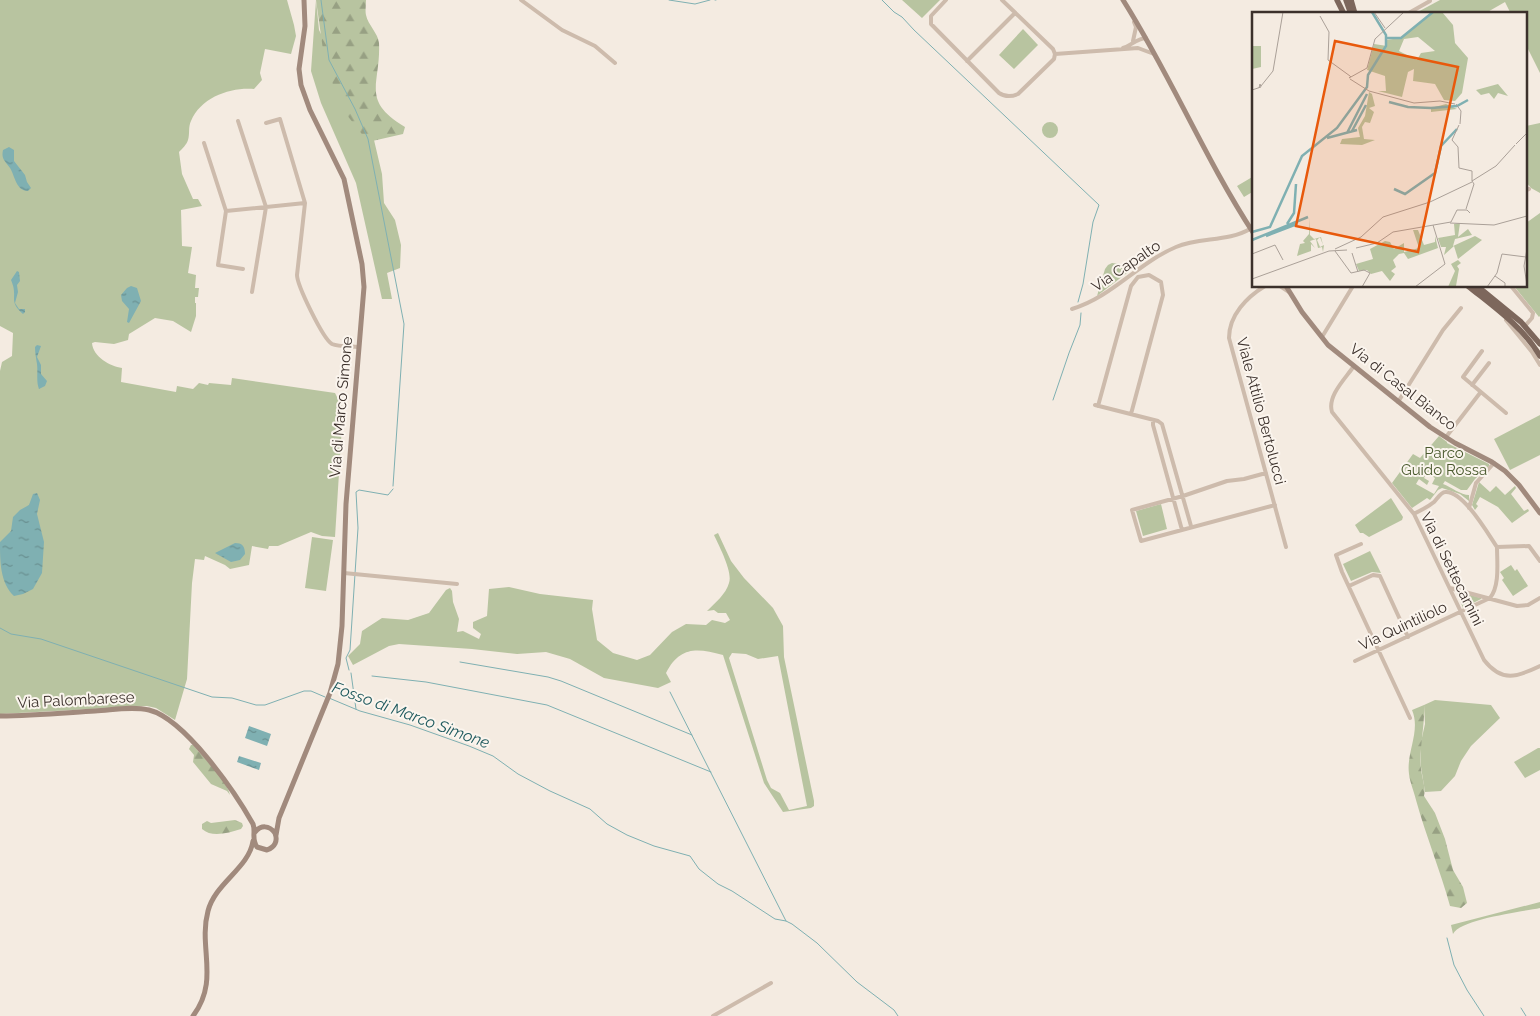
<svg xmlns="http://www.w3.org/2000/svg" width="1540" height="1016" font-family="Raleway,sans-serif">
<defs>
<pattern id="forest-firs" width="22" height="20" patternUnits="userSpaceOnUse" patternTransform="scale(1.25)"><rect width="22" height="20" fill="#b8c4a0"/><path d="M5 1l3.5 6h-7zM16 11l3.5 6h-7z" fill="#97a083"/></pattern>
<pattern id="water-ripples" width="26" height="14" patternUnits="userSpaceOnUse" patternTransform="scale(1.25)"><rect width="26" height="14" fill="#7fb0b2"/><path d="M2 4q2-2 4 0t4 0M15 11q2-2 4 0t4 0" fill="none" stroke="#699091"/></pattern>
</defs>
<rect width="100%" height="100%" fill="#f4ebe1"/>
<!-- green -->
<path fill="#b8c4a0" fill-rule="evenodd" d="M 0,0 L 287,0 L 294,25 L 296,36 L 291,54 L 265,49 L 260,73 L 262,80 L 254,89 C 231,87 201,97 191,121 C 188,127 190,134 188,140 C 187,144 182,149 179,152 L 182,174 L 193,199 L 198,199 L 202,206 L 181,210 L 182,246 L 192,247 L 188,273 L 196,275 L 195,288 L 199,288 L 198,297 L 195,297 L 195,303 L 196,303 L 196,316 L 191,332 L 173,321 L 155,318 L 129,334 L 128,340 L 114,344 L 95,342 L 92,343 C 93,357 110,366 122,368 L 121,382 L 176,392 L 177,386 L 193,389 L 199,383 L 208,385 L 209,383 L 231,385 L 232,378 L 335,393 L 343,409 L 335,537 L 322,536 L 311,532 L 278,546 L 269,546 L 268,549 L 252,546 L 249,565 L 230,569 L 225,565 L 205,556 L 204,560 L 195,559 L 192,583 L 187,679 L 175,720 L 156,708 L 147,706 L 0,714 L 0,371 L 2,362 L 12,356 L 13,333 L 0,326 Z
M 316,0 L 319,30 L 374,140 L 382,174 L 384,203 L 395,220 L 401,245 L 400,268 L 387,273 L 392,299 L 382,299 L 356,183 L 321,103 L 311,71 Z
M 902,0 L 940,0 L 922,18 Z
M 1440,0 L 1540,0 L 1540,73 L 1526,45 L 1526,14 L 1511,14 L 1505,2 L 1484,14 L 1414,14 Z
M 1023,29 L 1038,45 L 1014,69 L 999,55 Z
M1042 130a8 8 0 1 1 16 0a8 8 0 1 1-16 0Z
M 1540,123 L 1540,193 L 1531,188 L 1526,182 L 1526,126 Z
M 1254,176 L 1254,191 L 1244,197 L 1237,186 Z
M 1540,213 L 1540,316 L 1539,317 L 1514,286 L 1526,286 L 1526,223 Z
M 1112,263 L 1136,266 L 1097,296 L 1105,269 L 1108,265 Z
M 1540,415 L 1540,455 L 1510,470 L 1494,439 Z
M 1439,436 L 1447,442 L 1447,443 L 1489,464 L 1489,466 L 1475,479 L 1467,490 L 1461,490 L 1445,481 L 1443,484 C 1451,487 1461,495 1469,495 L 1469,501 L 1460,494 L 1442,488 L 1438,490 L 1430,500 L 1427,498 L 1412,508 L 1392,483 L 1413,454 L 1420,458 ZM 1427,473 L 1435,478 L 1432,484 L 1439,486 L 1434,494 L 1416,484 L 1419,479 L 1427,485 L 1429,481 L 1424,478 Z
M 1479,482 L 1490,492 L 1496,486 L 1505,495 L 1515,486 L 1516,488 L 1511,494 L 1524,511 L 1528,509 L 1529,511 L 1512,523 L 1498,507 L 1480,497 L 1476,504 L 1478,506 L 1475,510 L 1472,505 Z
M 1391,498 L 1403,517 L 1402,520 L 1369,537 L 1363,533 L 1360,533 L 1355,525 Z
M 1161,504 L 1167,529 L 1143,536 L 1136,511 Z
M 718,533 L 731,561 L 744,578 L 773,608 L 783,626 L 784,657 L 814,801 L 814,806 L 811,808 L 783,812 L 764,783 L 723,655 C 697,648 680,646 666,673 L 671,682 L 658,688 L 604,678 L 570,659 L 546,652 L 517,654 L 472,649 L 399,644 L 389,646 L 353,665 L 348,656 L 360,644 L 362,631 L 382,618 L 408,620 L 429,613 L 446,590 L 450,588 L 452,591 L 453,602 L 459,619 L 457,632 L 463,631 L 479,639 L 481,634 L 473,628 L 473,622 L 487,616 L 489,589 L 509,587 L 540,594 L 593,600 L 592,609 L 597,640 L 613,653 L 637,660 L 650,655 L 672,632 L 686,624 L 706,625 L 712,620 L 725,623 L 730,620 L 726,613 L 718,613 L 714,610 L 707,611 C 715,603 726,594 729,583 C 733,572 719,546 714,535 ZM 732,653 L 746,654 L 758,659 L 778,656 L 807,806 L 789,810 L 780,793 L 771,788 L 767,780 L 729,658 Z
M 312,537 L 333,540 L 326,591 L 305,588 Z
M 1370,551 L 1381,573 L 1372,572 L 1351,581 L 1343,564 Z
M 1511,565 L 1515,571 L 1517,569 L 1528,586 L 1513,596 L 1502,580 L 1504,578 L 1500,572 Z
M 1456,591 L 1481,598 L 1481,599 L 1463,608 Z
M 1435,700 L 1491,705 L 1500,718 L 1471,746 L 1461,761 L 1455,776 L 1441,791 L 1425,792 L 1421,767 L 1421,742 L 1425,724 L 1424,705 Z
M 1538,748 L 1540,748 L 1540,770 L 1525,778 L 1514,762 Z
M 1540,902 L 1540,908 C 1521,912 1461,919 1453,934 L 1451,925 Z"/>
<!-- forest -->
<path fill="url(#forest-firs)" d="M 316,0 L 366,0 C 366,5 365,11 366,15 C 368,25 378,33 379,43 C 381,85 360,100 405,127 L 403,134 L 368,142 L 343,110 L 325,64 Z
M 1424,705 C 1425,726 1419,748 1421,769 C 1422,778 1426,788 1424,796 L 1435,813 L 1445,839 L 1453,870 L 1463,887 L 1467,903 L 1461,908 L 1450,906 C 1440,870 1426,836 1416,800 C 1414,791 1410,783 1409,774 C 1406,752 1421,731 1412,710 Z
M 191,745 L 193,745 C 203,757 227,780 230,795 L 227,791 L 211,784 L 193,762 L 194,755 L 189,749 Z
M 235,820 L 242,823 L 243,826 L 241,829 C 228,833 212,838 202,829 L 202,824 L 207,821 L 211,823 Z"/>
<!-- water -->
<path fill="url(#water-ripples)" d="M 9,147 L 14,150 L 14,161 L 25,175 L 27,182 L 31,188 L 28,191 C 16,191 15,176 10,168 C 5,161 1,159 3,150 Z
M 17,271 L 19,272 L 20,281 L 17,285 L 18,292 L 15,303 L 19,309 L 25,309 L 25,312 L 23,314 C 7,300 19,298 11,280 Z
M 131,286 L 137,288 L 141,301 L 129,323 L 127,322 L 129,309 L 122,301 L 121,295 L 127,288 Z
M 37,345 L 41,346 L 37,357 L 41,365 L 41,374 L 47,381 L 45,386 L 39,389 C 36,382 38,372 37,364 C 36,358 35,353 35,347 Z
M 37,493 L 40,500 L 37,514 L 44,542 L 42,573 L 33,589 L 23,594 L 14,596 C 0,583 0,561 0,542 L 11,531 L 13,517 L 20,510 L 29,505 L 33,494 Z
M 235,543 C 242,543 245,546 245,554 L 240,560 L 231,562 L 215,553 Z
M 249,726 L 271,734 L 267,746 L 245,738 Z
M 239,756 L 261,763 L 259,770 L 237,762 Z"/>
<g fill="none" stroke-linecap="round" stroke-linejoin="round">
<!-- stream -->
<path stroke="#7fb0b2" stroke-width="1" d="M 321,0 L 329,60 L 355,109 L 368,139 L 404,324 L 393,486
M 669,0 L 695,4 L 710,0
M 715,0 L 716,0
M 882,0 L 894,12 L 902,17 L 914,30 L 1099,205 L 1093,222 L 1083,284 L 1078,302
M 1053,400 L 1069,353 L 1080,325 L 1081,313
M 0,628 L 11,634 L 41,639 L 212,697 L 232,698 L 256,705 L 265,705 L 304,691 L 311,691 L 325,697
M 460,662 L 548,677 L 561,681 L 692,735
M 349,670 L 346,658 L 350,650 L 358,528 L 356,492 L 359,490 L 388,495 L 393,489
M 351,673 L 356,709
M 372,676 L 426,682 L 547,705 L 711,772
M 670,692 L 786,921
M 329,698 L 360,711 L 410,725 L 469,746 L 493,756 L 518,774 L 550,791 L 590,809 L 607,824 L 627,835 L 654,846 L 690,856 L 699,869 L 718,884 L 732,891 L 775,919 L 786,921 L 792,924 L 817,943 L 857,982 L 894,1010 L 898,1016
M 1447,938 L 1454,965 L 1467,990 L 1484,1016
M 1521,1008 L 1526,1016"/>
<!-- street -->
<path stroke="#cdbbac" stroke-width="4" d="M 521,0 L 562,30 L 595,46 L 615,63
M 946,0 L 931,16 L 931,24 L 999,93 C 1005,97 1011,97 1018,94 L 1054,59 L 1055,54 L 1053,49 L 1002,0
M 1407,14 L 1430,1 L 1430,0
M 1133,41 L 1136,27 L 1134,22
M 1123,48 C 1132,45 1136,39 1146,38
M 1055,54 L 1138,48 L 1154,54
M 967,61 L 1015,13
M 238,121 L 266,207 L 252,292
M 266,123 L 280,119 L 305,203
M 204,143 L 226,211
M 1526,190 L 1529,189
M 243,269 L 218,265 L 226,211 L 305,203 L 297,275 C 297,285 323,339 332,344 C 339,347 351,346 359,347
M 1265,286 C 1247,297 1229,315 1229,338 L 1286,547
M 1280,286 L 1289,292
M 1511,286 L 1533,313 L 1532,318 L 1525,326
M 1072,309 C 1112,297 1138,263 1176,247 C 1200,237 1228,242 1250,229
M 1506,320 L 1532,352 L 1540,365
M 1322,337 L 1353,286
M 1482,351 L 1463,377 L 1506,413
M 1354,366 C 1345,379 1327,396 1332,412 L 1414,514 L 1484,660 C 1502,683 1517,677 1540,666
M 1472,385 L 1489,363
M 1398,402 L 1443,330 L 1461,308
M 1095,405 L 1158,421 L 1162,424 L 1191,526
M 1098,406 L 1131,286 L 1138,277 L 1149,275 L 1161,282 L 1163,295 L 1131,414
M 1153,420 L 1153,425 L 1182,530
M 1446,437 L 1480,393
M 1266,473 L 1244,479 L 1227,481 L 1183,496 L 1132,510 L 1141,541 L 1275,505
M 1469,508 L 1476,483 L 1494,463
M 1414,514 C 1421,510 1428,507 1434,502 C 1437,499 1441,492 1445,492 C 1463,490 1488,534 1497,547
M 1361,544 L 1336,555 L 1342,572 L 1410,718
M 1497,547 L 1529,546 L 1540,561
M 344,573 L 457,584
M 1349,586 L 1373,575 L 1380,576 L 1408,637
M 1450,588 L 1517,606 L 1528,605 L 1540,598
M 1355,661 L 1490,598 C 1500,586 1497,562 1497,547
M 713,1016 L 771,983"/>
<!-- secondary -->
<path stroke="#a18a7d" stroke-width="5" d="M 1123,0 C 1171,76 1205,159 1254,234
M 1286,286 L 1302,312 L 1328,345 L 1430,427 L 1455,443 L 1492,462 L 1505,471 L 1519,485 L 1540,513
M 0,716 C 32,716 64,713 95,711 C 113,710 131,706 149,710 C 185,719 235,792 253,824 C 256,832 251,839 257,847 L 267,850 C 275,847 278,841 275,833 C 269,825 261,825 255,832
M 276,835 L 279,818 L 330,693 L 338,664 L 342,626 L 346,504 L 364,287 L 362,264 L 344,179 L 310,110 L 301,85 L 299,69 L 305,26 L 304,0
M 193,1016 C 220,980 198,948 208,911 C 215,883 249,868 253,841"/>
<!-- primary -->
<path stroke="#7d675c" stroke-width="5.5" d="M 1337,0 L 1344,14
M 1346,0 L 1351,14
M 1351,0 L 1355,14
M 1468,286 C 1494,307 1523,327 1540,356
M 1477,286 L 1521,322 L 1540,344"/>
</g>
<g text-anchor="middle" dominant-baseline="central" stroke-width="4" stroke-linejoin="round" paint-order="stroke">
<!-- street labels -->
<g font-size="15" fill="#3b302b" stroke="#fbf5ee">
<text transform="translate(1126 266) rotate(-34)">Via Capalto</text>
<text transform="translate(1403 387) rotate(38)">Via di Casal Bianco</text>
<text transform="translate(341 407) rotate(-85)">Via di Marco Simone</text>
<text transform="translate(1261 411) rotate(75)">Viale Attilio Bertolucci</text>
<text transform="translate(1452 569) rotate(64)">Via di Settecamini</text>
<text transform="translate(1403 626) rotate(-25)">Via Quintiliolo</text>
<text transform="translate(76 700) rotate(-3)">Via Palombarese</text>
</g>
<!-- park labels -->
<g font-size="15" fill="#4a5a2e" stroke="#fbf5ee">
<text x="1444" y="453">Parco<tspan x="1444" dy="17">Guido Rossa</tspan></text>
</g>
<!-- water labels -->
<g font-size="16" font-style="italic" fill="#1f5a5e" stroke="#fbf5ee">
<text transform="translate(411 715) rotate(20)">Fosso di Marco Simone</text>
</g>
</g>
<!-- overview -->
<g transform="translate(1252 12)">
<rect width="275" height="275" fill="#f4ebe1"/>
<path d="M 180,0 L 190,0 L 201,13 L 203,31 L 216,46 L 210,81 L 203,89 L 192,88 L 183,72 L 161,69 L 162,57 L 156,60 L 150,85 L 126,79 L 134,79 L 133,64 L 115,58 L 122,32 L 135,34 L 134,28 L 148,26 ZM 166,25 L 183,39 L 169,41 L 165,48 L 147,39 L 152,27 ZM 0,34 L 9,34 L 9,55 L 0,57 ZM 246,72 L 256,84 L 246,81 L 242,87 L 237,81 L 229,83 L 224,78 ZM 117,80 L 120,82 L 123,94 L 117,96 L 122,100 L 118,111 L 113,110 L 110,115 L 112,127 L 123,128 L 110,133 L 88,132 L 90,127 L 108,125 L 106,116 L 113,104 ZM 57,206 L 58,223 L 62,227 L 69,225 L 71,233 L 68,225 L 65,228 L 68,235 L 72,233 L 71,240 L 70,235 L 66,236 L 64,227 L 58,229 L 63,236 L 59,232 L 59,239 L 45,244 L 48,232 L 53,231 L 51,229 L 57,222 ZM 208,211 L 206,225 L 216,217 L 220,223 L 203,227 L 201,234 L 223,224 L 230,228 L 206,247 L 202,234 L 192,243 L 194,235 L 189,235 L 186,226 L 203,223 L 202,212 ZM 161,218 L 166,218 L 172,233 L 183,230 L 183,224 L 186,236 L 156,247 L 152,241 L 147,242 L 141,248 L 144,255 L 139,259 L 143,262 L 138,269 L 130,259 L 119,262 L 115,258 L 107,259 L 104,252 L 121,247 L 118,237 L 133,229 L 138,230 L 142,237 L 152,231 L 152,240 L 167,236 ZM 206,248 L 209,251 L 205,254 L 207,257 L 204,274 L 196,275 L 203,259 L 199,252 Z" fill="#b8c4a0" fill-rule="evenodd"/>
<path d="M 194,92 L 205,97 L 179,100 L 179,96 Z" fill="#b8c4a0"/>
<path fill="none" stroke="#7fb0b2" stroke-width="2.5" d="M 135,26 L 149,26 L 181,0M 137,90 L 156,95 L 179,96 L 205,94 L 216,88M 100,119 L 114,93M 95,121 L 115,82M 75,126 L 105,118M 142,177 L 153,182 L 183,161 L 189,134 L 205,117M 35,212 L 42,201 L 44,172M 0,220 L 18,215 L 50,144 L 85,116 L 115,75 L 116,63 L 134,34 L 134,23 L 120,0M 14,224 L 45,212M 0,228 L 56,205"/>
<path fill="none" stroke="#aaa098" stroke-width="1" d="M 122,0 L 133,16M 68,4 L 77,20 L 76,48 L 98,64M 99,64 L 97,66 L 115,56 L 123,27 L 152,0M 98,67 L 117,79 L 162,91 L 188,89 L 203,92M 9,74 L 21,59 L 31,0M 0,78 L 9,75 L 8,72 L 7,76M 204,92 L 209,99 L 208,112M 207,113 L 200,128 L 206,135 L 207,156 L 220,159 L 220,169M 264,132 L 275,121M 222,172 L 220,169 L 244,154 L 263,133M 214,197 L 222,172M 198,211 L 242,213 L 275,204M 104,236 L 125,231 L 141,220 L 199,210 L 205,198 L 215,198 L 218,201M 83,237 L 109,225 L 131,205 L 178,190 L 220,170M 275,237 L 272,254 L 275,273M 83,239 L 99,261 L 112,258 L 118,261 L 110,275M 100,241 L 106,260M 0,242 L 23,233 L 31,248M 243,264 L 253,271 L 253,275M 0,267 L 77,239 L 95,238M 163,275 L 193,252 L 181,213M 235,275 L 245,261 L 250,242 L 274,245"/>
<path fill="#e8590c" fill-opacity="0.15" stroke="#e8590c" stroke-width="2.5" d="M 83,29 L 206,55 L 166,240 L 44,214 Z"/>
<rect width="275" height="275" fill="none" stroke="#3b302b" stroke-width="2.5"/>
</g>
</svg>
